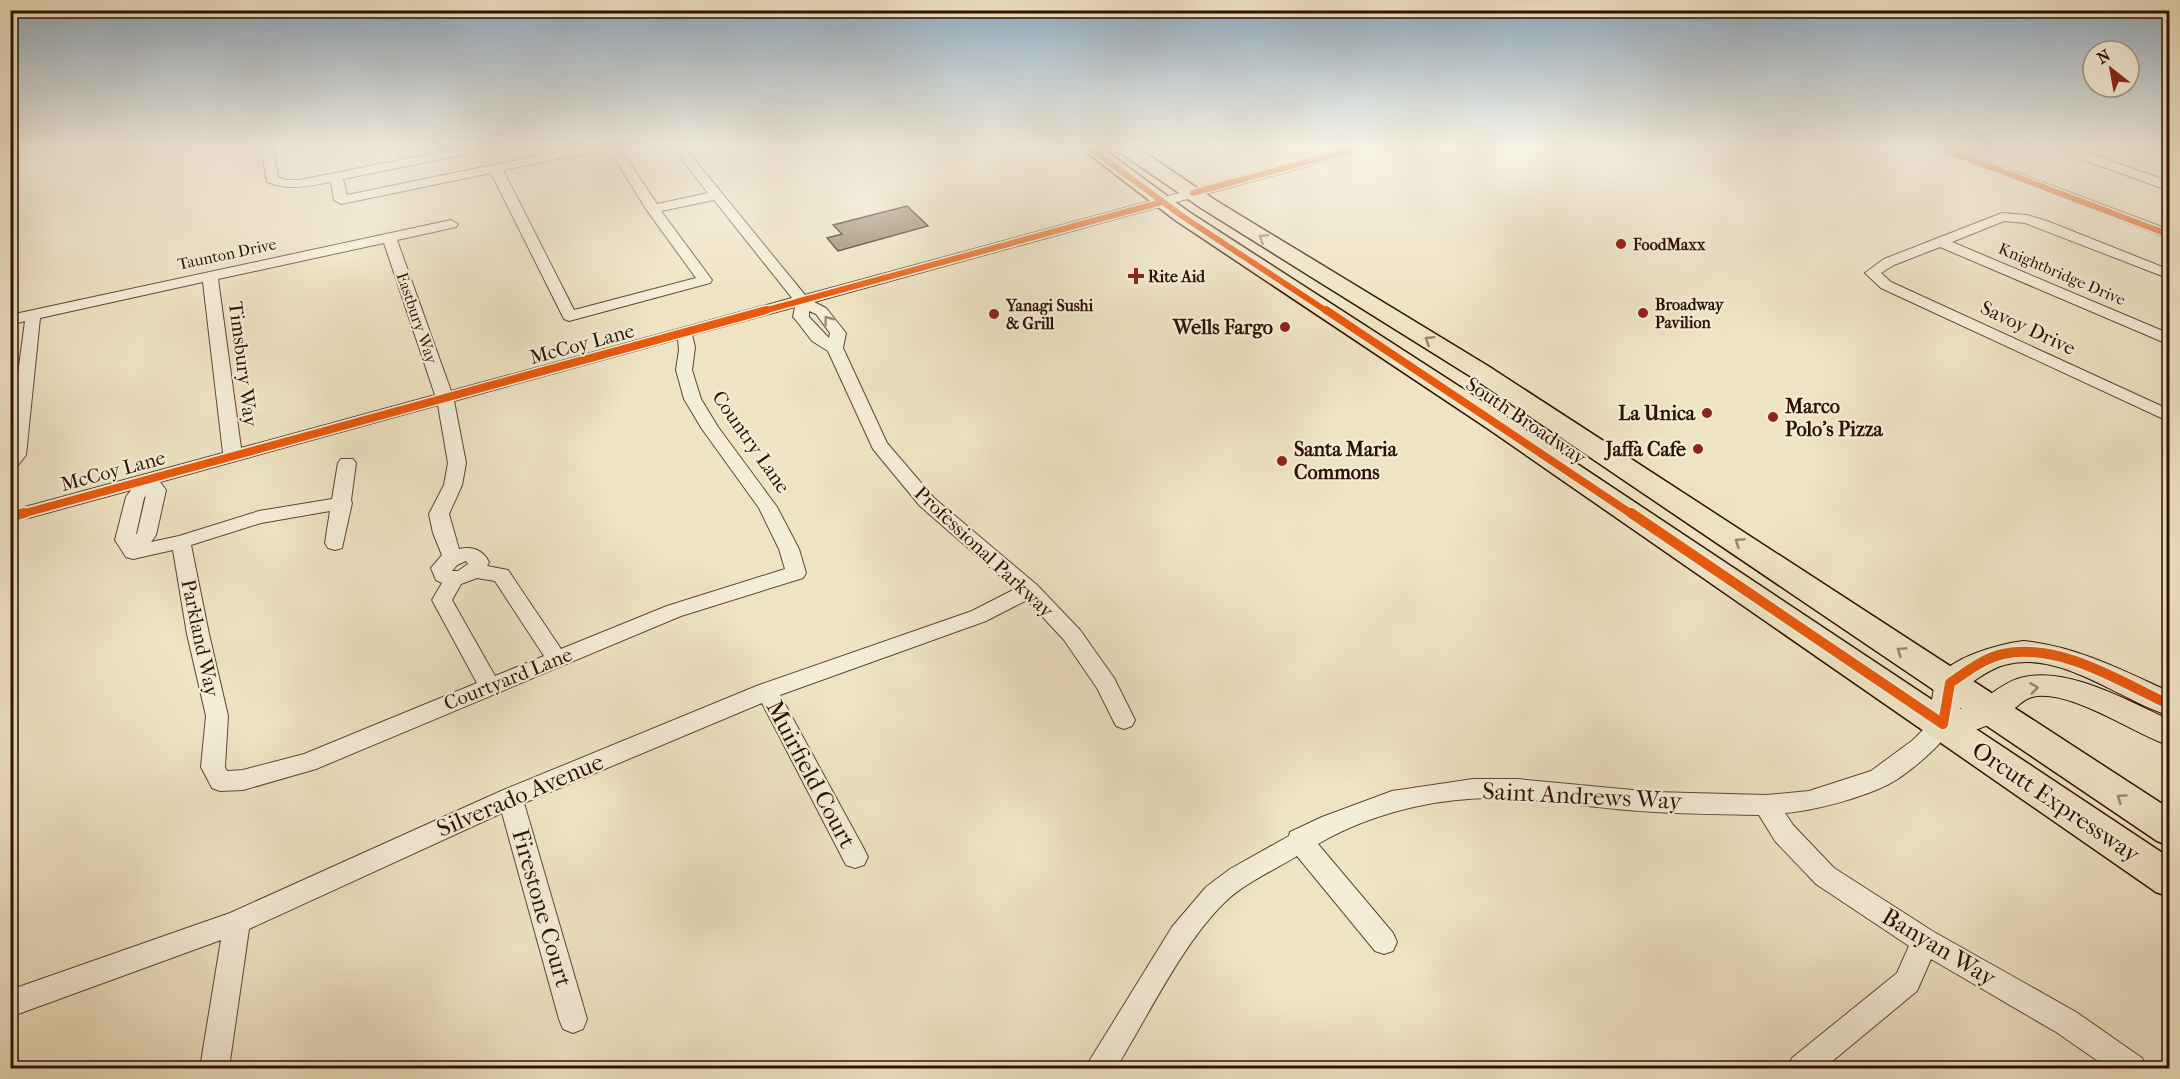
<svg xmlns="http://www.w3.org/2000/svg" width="2180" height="1079" font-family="'IM FELL French Canon',serif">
<rect width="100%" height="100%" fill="#eee3c3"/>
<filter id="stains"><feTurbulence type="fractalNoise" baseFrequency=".00333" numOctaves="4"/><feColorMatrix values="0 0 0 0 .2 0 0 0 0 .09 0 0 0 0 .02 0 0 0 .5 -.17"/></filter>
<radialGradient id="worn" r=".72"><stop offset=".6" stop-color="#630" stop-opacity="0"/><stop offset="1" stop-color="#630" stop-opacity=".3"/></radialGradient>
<!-- building -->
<path fill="#927e67" stroke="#2e1003" stroke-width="1.5" d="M 907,206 L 928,226 L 838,251 L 827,238 L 842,234 L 833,225 Z"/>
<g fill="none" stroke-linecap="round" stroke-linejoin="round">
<defs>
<path id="minor" d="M 261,148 L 273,148 L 278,177 L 286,180 L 300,180 L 460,148 L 483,148 L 477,152 L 343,179 L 347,195 L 576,148 L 599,148 L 593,152 L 503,170 L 574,310 L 696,278 L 646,209 L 608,148 L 620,148 L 657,204 L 708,193 L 673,148 L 685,148 L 805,295 L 1345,148 L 1364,148 L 1362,151 L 814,302 L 826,308 L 846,333 L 843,348 L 887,443 L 934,498 L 1037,585 L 1080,630 L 1114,678 L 1135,720 L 1132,726 L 1124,729 L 1116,726 L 1097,688 L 1064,640 L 1027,600 L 986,621 L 780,695 L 864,849 L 868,857 L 864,865 L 855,868 L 846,865 L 762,703 L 524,803 L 587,1019 L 583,1029 L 573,1033 L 563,1029 L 559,1019 L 502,813 L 249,929 L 229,1068 L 200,1068 L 221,940 L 10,1017 L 10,990 L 230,913 L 501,791 L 759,685 L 972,611 L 1015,589 L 920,506 L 873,449 L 828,351 L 812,341 L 796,320 L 793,317 L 795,307 L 692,335 L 695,347 L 692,370 L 701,399 L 718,427 L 777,507 L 799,549 L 806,573 L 803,578 L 681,616 L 316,769 L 243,790 L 220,791 L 212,788 L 201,767 L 206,716 L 187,634 L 173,550 L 133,559 L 126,557 L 115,540 L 126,497 L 131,490 L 10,523 L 10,511 L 223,453 L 203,282 L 40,318 L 26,455 L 16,468 L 10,470 L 10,435 L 25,321 L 10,325 L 10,315 L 451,220 L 458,224 L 456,227 L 397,240 L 451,391 L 792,298 L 714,200 L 661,211 L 712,280 L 710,283 L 569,321 L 564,319 L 491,173 L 341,204 L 334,200 L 331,182 C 308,186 290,191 267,182 ZM 384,243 L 435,395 L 241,448 L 218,279 ZM 809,311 L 816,314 L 830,333 L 829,338 L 809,317 ZM 678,339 L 679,350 L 676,370 L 684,399 L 702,429 L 759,508 L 779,549 L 785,569 L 667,606 L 561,649 L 508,570 L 487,566 L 489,562 C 483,550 472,546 459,549 L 449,514 L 462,485 L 466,463 L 454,401 ZM 438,405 L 448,463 L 444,485 L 429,514 L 433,533 L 442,555 L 431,568 L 436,580 L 442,583 L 432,600 L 477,683 L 304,754 L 243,770 L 227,771 L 225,767 L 228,716 L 209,634 L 191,545 L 261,523 L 330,511 L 325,543 L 328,548 L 335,550 L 342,548 L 352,503 L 351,500 L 356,463 L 353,459 L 341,459 L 338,463 L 332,499 L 259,511 L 179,536 L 151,542 L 156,535 L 166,490 L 160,482 ZM 146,495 L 137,534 L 136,534 L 144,498 ZM 466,561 L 468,564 L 458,571 L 452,571 L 457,565 ZM 477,578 L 495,581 L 544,656 L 495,676 L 452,600 L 461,584 Z
M 1934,148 L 1951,148 L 2170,230 L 2170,239 Z
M 2071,148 L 2084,148 L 2092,154 L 2170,182 L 2170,191 L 2084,160 Z
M 2002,213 L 2027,215 L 2047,221 L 2170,270 L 2170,279 L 2025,223 L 2004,221 L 1952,242 L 2170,334 L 2170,345 L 1940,247 L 1894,265 L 1881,273 L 1891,282 L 2170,410 L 2170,422 L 1881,288 L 1865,273 L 1884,259 Z
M 1943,715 L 1951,718 L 1954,724 C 1945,743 1906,776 1887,785 C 1861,798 1813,811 1785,813 L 1793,825 L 1834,868 L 1934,932 L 2076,1012 L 2142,1058 L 2146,1068 L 2108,1068 L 2056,1032 L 1931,959 L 1917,991 L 1824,1068 L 1788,1068 L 1792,1058 L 1897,973 L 1909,946 L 1816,884 L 1775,841 L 1759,815 C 1724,814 1689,814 1655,812 C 1609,810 1564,802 1519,799 C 1450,794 1377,810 1318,844 L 1393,933 L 1397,942 L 1393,951 L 1384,954 L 1375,951 L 1297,856 C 1273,871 1244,883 1224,903 C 1182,944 1147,1018 1116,1068 L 1085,1068 L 1172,927 L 1206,887 L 1230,869 L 1289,836 L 1290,832 L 1322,817 L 1392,791 L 1473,779 L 1517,779 L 1654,792 L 1766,795 L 1809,791 L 1871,771 L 1913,740 L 1935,718 Z"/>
<path id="major" d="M 2023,641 C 2076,646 2122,670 2170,692 L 2170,716 C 2119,700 2059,649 2004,665 C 1989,669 1976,680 1964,688 L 1960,709 C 1985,703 1995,687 2017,679 C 2063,663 2128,701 2170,720 L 2170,746 C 2134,734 2069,688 2032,697 C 2023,699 2014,710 2006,715 C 1989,728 1953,739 1932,732 C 1927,722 1929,716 1931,705 C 1933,697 1933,686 1938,678 C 1952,657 1999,644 2023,641 Z"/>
<path id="highway" d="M 1081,148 L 1102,148 L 1189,212 L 1505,416 L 2170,858 L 2170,897 L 2156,892 L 1487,428 L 1175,220 Z
M 1117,148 L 1138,148 L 1215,200 L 1488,366 L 2170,809 L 2170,846 L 2157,841 L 1470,376 L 1201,208 L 1119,152 Z"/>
</defs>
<!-- minor casing -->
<use href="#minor" stroke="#5e4533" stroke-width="2"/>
<!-- major casing -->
<use href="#major" stroke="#2e1003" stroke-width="2"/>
<!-- highway casing -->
<use href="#highway" stroke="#2e1003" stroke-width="3"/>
<!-- minor -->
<use href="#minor" fill="#f4edd8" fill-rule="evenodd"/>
<!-- major -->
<use href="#major" fill="#eee3c3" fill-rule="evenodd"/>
<!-- highway -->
<use href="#highway" fill="#eee3c3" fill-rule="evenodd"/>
<defs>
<path id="cycleway-far2" d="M 1090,148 L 1182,216 L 1328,312
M 1940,148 L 2170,235
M 1193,193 L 1358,148
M 760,312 L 1162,202"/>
<path id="cycleway-far1" d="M 1326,310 L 1633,515
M 18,515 L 766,310"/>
<path id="cycleway" d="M 1631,513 L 1943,724 L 1950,683 C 1966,672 1984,658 2003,654 C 2060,642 2121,682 2170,705
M 10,517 L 24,513"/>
</defs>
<!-- cycleway-far2 casing -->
<use href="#cycleway-far2" stroke="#f4edd8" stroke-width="9"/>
<!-- cycleway-far1 casing -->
<use href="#cycleway-far1" stroke="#f4edd8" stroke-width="11"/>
<!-- cycleway casing -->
<use href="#cycleway" stroke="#f4edd8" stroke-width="14"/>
<!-- cycleway-far2 -->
<use href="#cycleway-far2" stroke="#e8590c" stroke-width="6"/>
<!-- cycleway-far1 -->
<use href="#cycleway-far1" stroke="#e8590c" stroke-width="8"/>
<!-- cycleway -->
<use href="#cycleway" stroke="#e8590c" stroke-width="10"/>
</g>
<!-- one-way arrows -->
<defs><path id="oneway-chevron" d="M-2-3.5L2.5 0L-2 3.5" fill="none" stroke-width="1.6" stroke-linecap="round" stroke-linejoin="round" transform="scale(1.5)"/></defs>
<g stroke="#98846d">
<use href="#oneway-chevron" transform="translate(1263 238) rotate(-148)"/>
<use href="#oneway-chevron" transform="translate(1429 340) rotate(-148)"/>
<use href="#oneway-chevron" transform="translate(1739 542) rotate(-146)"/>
<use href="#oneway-chevron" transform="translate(1901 651) rotate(-146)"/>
<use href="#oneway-chevron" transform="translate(2034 688) rotate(-7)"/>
<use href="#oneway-chevron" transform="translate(2121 798) rotate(-146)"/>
</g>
<use stroke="#9b8a78" href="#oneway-chevron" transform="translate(828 320) rotate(-127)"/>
<!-- sky -->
<linearGradient id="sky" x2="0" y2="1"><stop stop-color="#90aabf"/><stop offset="0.49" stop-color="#f7f2e4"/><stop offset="1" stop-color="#f7f2e4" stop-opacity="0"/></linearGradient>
<rect width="2180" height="299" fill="url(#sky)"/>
<!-- markers -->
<g fill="#8f2418" stroke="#f4edd8" stroke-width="2">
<circle cx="1621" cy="244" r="6"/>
<path d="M1133 267h6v6h6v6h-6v6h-6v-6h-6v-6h6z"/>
<circle cx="1643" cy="313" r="6"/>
<circle cx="994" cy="314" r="6"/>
<circle cx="1285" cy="327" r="6"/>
<circle cx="1707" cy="413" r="6"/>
<circle cx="1773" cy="417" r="6"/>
<circle cx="1698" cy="449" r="6"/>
<circle cx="1282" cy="461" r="6"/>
</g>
<g text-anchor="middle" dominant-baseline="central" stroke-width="4.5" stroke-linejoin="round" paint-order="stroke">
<!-- far-poi labels -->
<g font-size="16" font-weight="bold" fill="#2e1003" stroke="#f4edd8" text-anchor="start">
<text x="1633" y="244">FoodMaxx</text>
<text x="1148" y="276">Rite Aid</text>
<text x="1655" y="304">Broadway<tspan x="1655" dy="18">Pavilion</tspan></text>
<text x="1006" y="305">Yanagi Sushi<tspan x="1006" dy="18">&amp; Grill</tspan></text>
</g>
<!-- far-street labels -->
<g font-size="16" fill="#2e1003" stroke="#f4edd8">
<text transform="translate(227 254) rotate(-12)">Taunton Drive</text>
<text transform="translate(2062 274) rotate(23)">Knightbridge Drive</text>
<text transform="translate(417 318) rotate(71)">Eastbury Way</text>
</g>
<!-- poi labels -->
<g font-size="20" font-weight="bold" fill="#2e1003" stroke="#f4edd8" text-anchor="end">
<text x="1273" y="327">Wells Fargo</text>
<text x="1785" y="406" text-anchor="start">Marco<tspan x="1785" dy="23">Polo's Pizza</tspan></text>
<text x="1695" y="413">La Unica</text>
<text x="1294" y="449" text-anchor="start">Santa Maria<tspan x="1294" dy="23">Commons</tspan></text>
<text x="1686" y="449">Jaffa Cafe</text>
</g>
<!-- street labels -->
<g font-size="20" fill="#2e1003" stroke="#f4edd8">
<text transform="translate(2028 328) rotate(25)">Savoy Drive</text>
<text transform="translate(582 344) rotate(-15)">McCoy Lane</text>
<text transform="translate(243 364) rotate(83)">Timsbury Way</text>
<text transform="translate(1526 421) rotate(34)">South Broadway</text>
<text transform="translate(751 442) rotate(55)">Country Lane</text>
<text transform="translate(113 471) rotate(-15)">McCoy Lane</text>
<text transform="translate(984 552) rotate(43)">Professional Parkway</text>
<text transform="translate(200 638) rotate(78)">Parkland Way</text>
<text transform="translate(508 679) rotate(-22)">Courtyard Lane</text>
</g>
<!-- near-street labels -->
<g font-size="24" fill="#2e1003" stroke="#f4edd8">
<text transform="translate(811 774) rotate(62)">Muirfield Court</text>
<text transform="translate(520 795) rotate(-23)">Silverado Avenue</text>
<text transform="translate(1582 796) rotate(3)">Saint Andrews Way</text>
<text transform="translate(2056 802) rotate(34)">Orcutt Expressway</text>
<text transform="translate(542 908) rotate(74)">Firestone Court</text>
<text transform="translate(1939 947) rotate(31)">Banyan Way</text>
</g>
</g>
<!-- margin -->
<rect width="2180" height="1079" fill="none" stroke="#eee3c3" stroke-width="36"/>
<rect x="12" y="12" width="2156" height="1055" fill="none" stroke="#2e1003" stroke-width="3"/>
<rect x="18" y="18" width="2144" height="1043" fill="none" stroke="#2e1003" stroke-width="1.5"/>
<!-- north arrow -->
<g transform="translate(2111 69) rotate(329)"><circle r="28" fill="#f4edd8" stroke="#a59583" stroke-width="1.5"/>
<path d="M0-4.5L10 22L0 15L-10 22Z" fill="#8f2418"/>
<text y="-9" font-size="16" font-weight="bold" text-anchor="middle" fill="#2e1003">N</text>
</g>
<rect width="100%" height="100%" filter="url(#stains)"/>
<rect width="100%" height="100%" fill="url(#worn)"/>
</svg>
